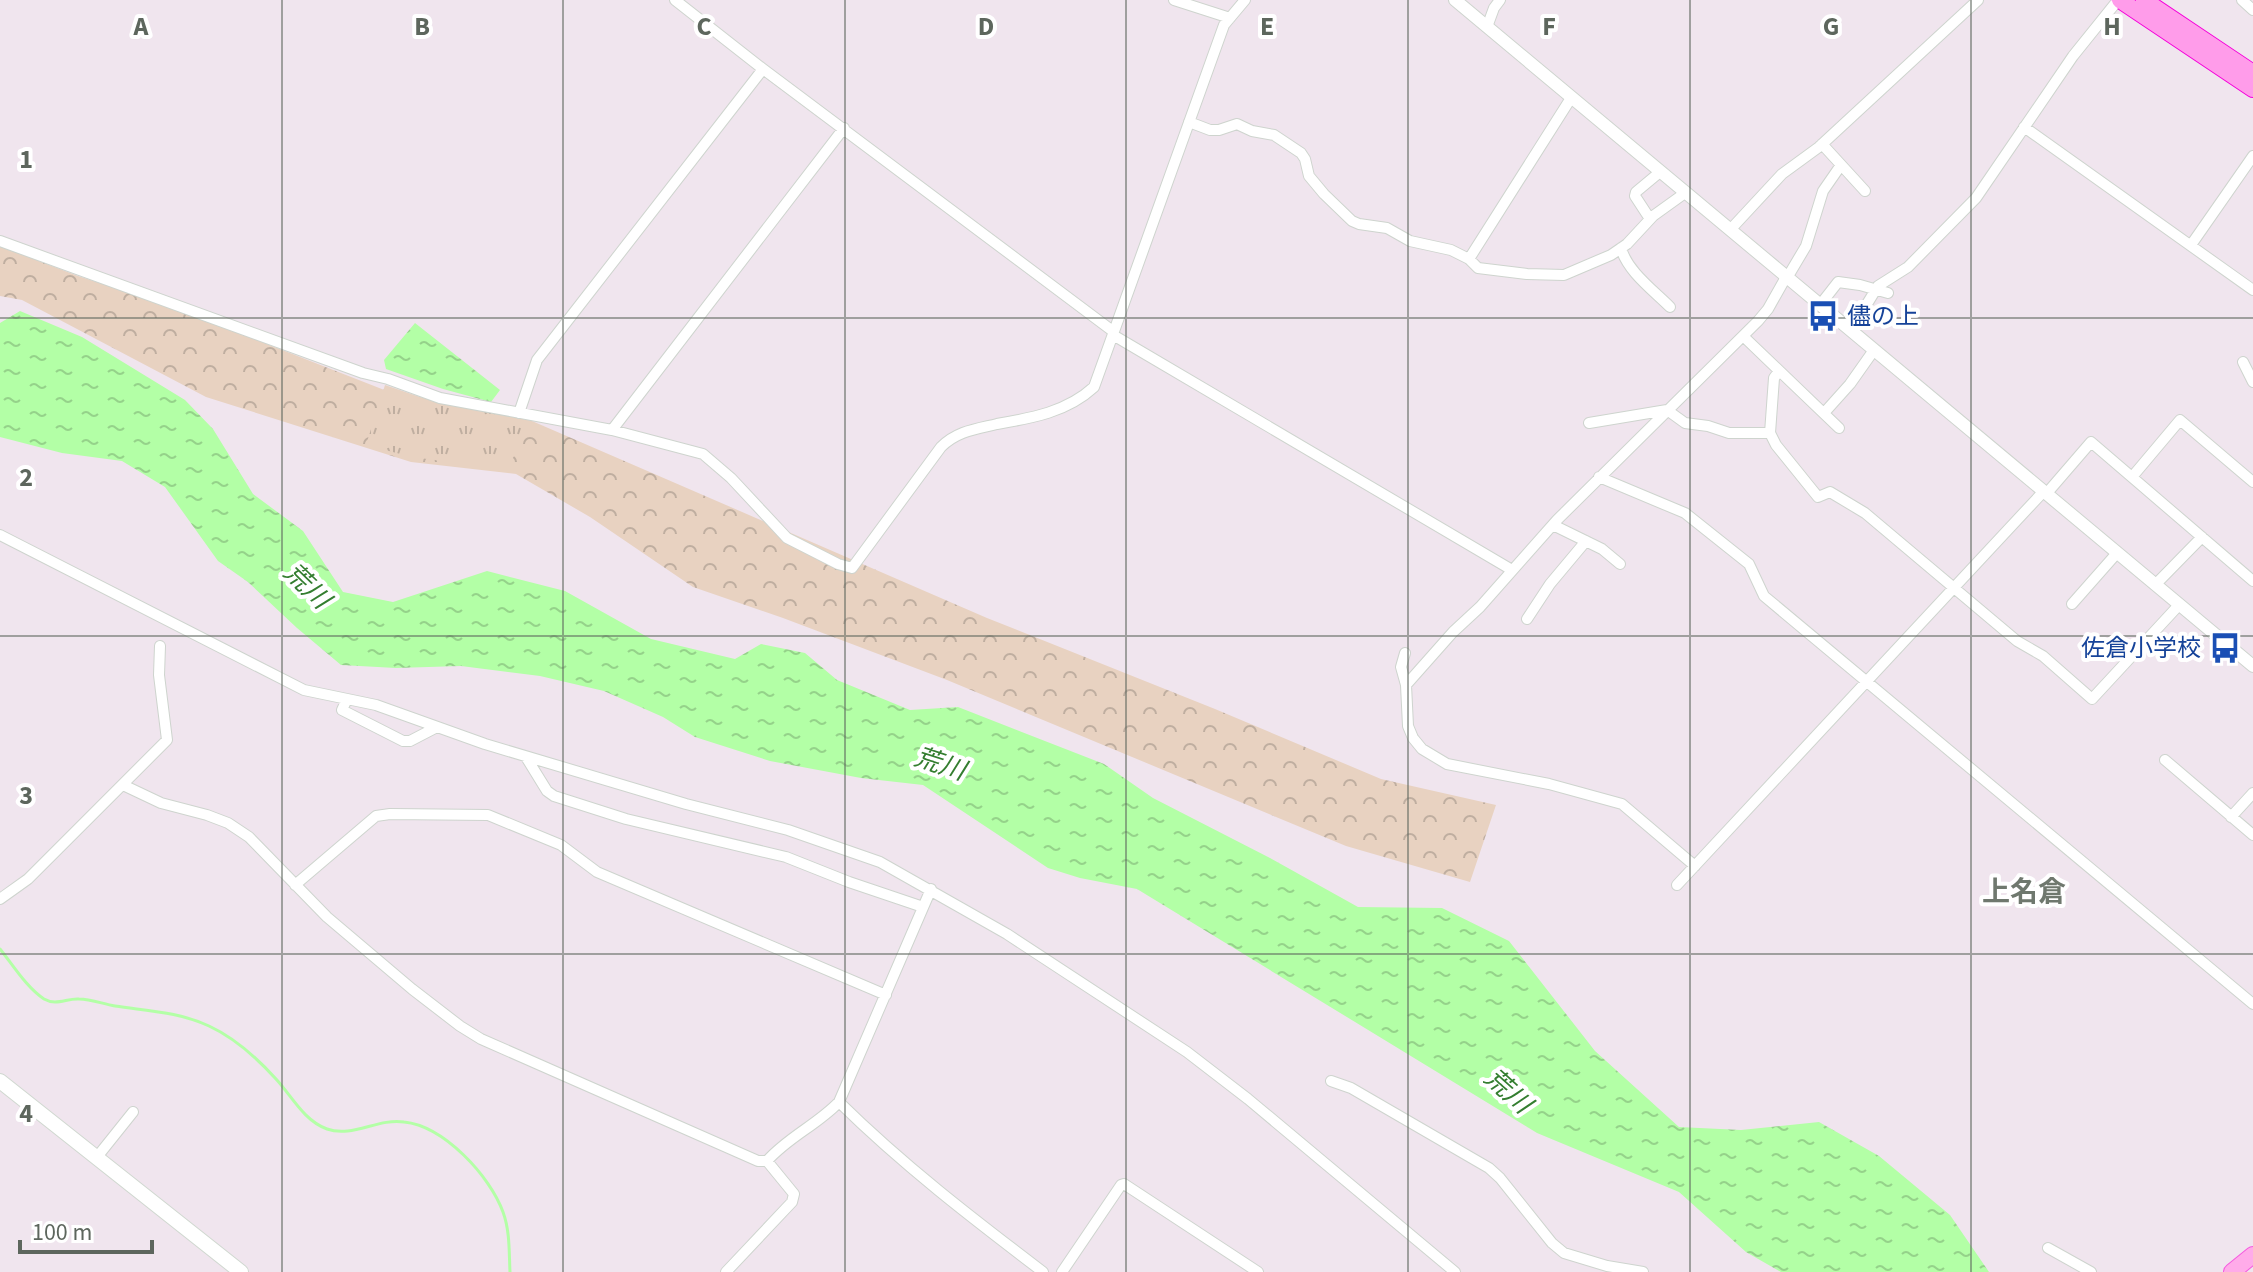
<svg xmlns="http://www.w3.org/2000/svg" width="2253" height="1272" font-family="'Source Sans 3','Noto Sans JP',sans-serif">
<defs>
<pattern id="forest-crowns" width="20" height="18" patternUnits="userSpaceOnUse" patternTransform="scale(2)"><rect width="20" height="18" fill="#e8d2c1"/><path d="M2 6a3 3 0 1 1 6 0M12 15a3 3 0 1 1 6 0" fill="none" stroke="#bfaea0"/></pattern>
<pattern id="park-tufts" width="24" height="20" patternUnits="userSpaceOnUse" patternTransform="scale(2)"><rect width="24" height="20" fill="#e8d2c1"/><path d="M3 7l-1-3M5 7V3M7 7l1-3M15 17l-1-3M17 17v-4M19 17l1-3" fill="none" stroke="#bfaea0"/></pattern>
<pattern id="water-ripples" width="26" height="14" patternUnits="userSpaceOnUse" patternTransform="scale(2)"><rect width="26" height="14" fill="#b3ffa6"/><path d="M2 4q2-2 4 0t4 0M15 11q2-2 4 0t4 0" fill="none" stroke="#95d28a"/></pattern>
</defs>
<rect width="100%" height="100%" fill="#f0e5ee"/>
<!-- forest -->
<path fill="url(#forest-crowns)" d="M 0,246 L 78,276 L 195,314 L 272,346 L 392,393 L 505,411 L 514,418 L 532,421 L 987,618 L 1215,709 L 1381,779 L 1496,805 L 1470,882 L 1346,846 L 947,680 L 783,618 L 693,587 L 590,517 L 516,474 L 411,462 L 206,397 L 22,300 L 0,296 Z"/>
<!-- park -->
<path fill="url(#park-tufts)" d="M 385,385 L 423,398 L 532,421 C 525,437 517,457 503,469 L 412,457 L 366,445 Z"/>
<!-- water -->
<path fill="url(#water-ripples)" d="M 20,311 L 82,337 L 185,400 L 213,429 L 253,494 L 303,531 L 343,592 L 393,602 L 487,571 L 565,591 L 651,639 L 735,659 L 761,644 L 805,653 L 837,680 L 910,710 L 958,707 L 1104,764 L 1153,798 L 1270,858 L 1358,907 L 1442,908 L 1509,941 L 1595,1051 L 1679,1127 L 1741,1130 L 1819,1122 L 1879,1156 L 1950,1215 L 1989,1272 L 1781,1272 L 1746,1252 L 1679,1192 L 1537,1133 L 1137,889 L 1080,878 L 1048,868 L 923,785 L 861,778 L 770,761 L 695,737 L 663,717 L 604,691 L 540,676 L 461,666 L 396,668 L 341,665 L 297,628 L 248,582 L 218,561 L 165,487 L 122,461 L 62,453 L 0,437 L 0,323 Z
M 415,323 L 500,390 L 491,402 L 443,389 L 386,369 L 384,360 Z"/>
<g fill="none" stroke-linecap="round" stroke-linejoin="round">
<!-- stream -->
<path stroke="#b3ffa6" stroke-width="3" d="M 0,949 C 13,965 27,988 44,999 C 56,1006 67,998 79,999 C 91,999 103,1004 115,1006 C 148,1011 179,1012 209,1026 C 235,1038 257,1058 276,1079 C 291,1095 304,1121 327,1129 C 352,1138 378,1118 404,1122 C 444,1126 490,1176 503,1212 C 510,1231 509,1252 510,1272"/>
<defs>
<path id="minor" d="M 675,0 L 763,69 L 1114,332
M 1174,0 L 1230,18
M 2242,0 L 2253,10
M 1487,27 L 1494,8 L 1500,0
M 1189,122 L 1210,130 L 1219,130 L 1237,124 L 1252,131 L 1274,135 L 1301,153 L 1305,159 L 1309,176 L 1324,194 L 1352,221 L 1359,224 L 1387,228 L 1410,241 L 1451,250 L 1469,259 L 1478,268 L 1527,274 L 1564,275 L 1611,255 L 1627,244 L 1653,216 L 1685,193
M 2024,127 L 2253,290
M 1822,144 L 1865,191
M 1650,219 L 1635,196 L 1636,192 L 1660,172
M 1730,230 L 1782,174 L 1819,147 L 1978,0
M 0,241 L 363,373 L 388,379 L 440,398 L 612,430 L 703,454 L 731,478 L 787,538 L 838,564 L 852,568 L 941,447 C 957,431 976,429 997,424 C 1032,418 1067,412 1094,387 L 1224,25 L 1245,0
M 2191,245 L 2253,156
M 1621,248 C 1627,271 1653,290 1670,307
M 1469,259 L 1571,98
M 1787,278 L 1806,246 L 1823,191 L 1841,165
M 1820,305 L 1838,282 L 1860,285 L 1888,293
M 1851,330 L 1878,286 L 1908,267 L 1976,198 L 2073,56 L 2118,0
M 1113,335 L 1512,570
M 1743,336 L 1839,428
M 2243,362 L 2253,382
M 1779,371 L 1774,378 L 1770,433 L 1776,445 L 1818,497 L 1830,492 L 1865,513 L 2017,641 L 2043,656 L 2092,699 L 2179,605
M 519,413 L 537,360 L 763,69
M 1824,413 L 1850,384 L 1874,350
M 1589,423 L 1667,410 L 1685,423 L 1708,426 L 1729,433 L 1770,433
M 612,430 L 844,128
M 1599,477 L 1685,513 L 1749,564 L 1764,596 L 2253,1004
M 2132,477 L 2180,420 L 2253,482
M 2047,493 L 2091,442 L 2253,581
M 1553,525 L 1602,549 L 1620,564
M 0,535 L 304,690 L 376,705 L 485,744 L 686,804 L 788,830 L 880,862 L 1007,934 L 1187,1052 L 1248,1099 L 1455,1272
M 2155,585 L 2202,537
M 2072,604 L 2117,553
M 1527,619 L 1550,584 L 1586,541
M 1405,653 L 1401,667 L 1406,685 L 1408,726 L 1413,738 L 1422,749 L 1447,764 L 1549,784 L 1622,804 L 1695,866
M 1406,685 L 1453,632 L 1480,607 L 1557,520 L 1758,321 L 1768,309 L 1786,277
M 347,699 L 342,710 L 403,741 L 410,741 L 437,727
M 526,757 L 547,791 L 554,796 L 626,819 L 786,857 L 849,882 L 923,907
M 2165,760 L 2253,835
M 123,785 L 161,803 L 207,815 L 228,823 L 249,837 L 327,917 L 412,989 L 460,1026 L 481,1039 L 758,1161 L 767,1161
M 2231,817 L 2253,793
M 295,885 L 376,816 L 390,814 L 488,815 L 561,845 L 597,872 L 886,995
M 1677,885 L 2044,491
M 0,899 L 28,879 L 167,740 L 159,675 L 160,646
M 1331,1081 L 1351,1088 L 1489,1168 L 1500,1178 L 1552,1243 L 1564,1253 L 1607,1266 L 1643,1272
M 839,1102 C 903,1165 972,1218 1043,1272
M 97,1157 L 133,1112
M 2048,1248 L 2091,1272
M 726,1272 L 792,1202 L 794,1194 L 767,1161 C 788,1137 817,1125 839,1102 L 931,889
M 1062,1272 L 1121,1185 L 1124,1184 L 1258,1272"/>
<path id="tertiary" d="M 1455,0 L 2253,666"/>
<path id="secondary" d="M 0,1081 L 241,1272"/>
<path id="primary" d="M 2232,1272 L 2253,1255"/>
<path id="trunk" d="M 2120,0 L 2253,89
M 2144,0 L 2253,73"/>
</defs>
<!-- minor casing -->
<use href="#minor" stroke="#ced4ce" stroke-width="12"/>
<!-- tertiary casing -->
<use href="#tertiary" stroke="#ced4ce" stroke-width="14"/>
<!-- secondary casing -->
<use href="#secondary" stroke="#d0d8d0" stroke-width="16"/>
<!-- primary casing -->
<use href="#primary" stroke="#f559df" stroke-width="18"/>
<!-- trunk casing -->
<use href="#trunk" stroke="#f500da" stroke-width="18"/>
<!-- minor -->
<use href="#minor" stroke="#fff" stroke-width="10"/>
<!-- tertiary -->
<use href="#tertiary" stroke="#fff" stroke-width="12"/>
<!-- secondary -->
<use href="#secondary" stroke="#fff" stroke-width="14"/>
<!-- primary -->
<use href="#primary" stroke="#ffabe9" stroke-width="16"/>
<!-- trunk -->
<use href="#trunk" stroke="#ff9cea" stroke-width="16"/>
</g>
<!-- grid -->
<path fill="none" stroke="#5d665d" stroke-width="2" stroke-opacity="0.55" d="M 282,0 L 282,1272M 563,0 L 563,1272M 845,0 L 845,1272M 1126,0 L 1126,1272M 1408,0 L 1408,1272M 1690,0 L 1690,1272M 1971,0 L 1971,1272M 0,318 L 2253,318M 0,636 L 2253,636M 0,954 L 2253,954"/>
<!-- icons -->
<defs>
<symbol id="bus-bare" viewBox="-9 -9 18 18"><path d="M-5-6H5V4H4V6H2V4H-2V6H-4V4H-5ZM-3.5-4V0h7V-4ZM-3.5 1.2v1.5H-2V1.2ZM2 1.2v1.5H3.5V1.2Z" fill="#1a4fb4" stroke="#fff" stroke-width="2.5" paint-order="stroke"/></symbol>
</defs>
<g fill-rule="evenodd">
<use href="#bus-bare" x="1801" y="294" width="44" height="44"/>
<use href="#bus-bare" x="2203" y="626" width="44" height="44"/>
</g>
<g text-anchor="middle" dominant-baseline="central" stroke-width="8" stroke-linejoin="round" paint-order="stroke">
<!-- transit labels -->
<g font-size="24" fill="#164399" stroke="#fff" text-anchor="start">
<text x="1847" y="316">儘の上</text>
<text x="2201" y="648" text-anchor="end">佐倉小学校</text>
</g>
<!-- water labels -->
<g font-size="26" font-style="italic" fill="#347e30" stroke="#fff">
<text transform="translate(307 586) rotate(44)">荒川</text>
<text transform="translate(940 764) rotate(18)">荒川</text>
<text transform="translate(1508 1091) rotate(42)">荒川</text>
</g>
<!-- quarter labels -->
<g font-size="28" font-weight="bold" fill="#6f786e" stroke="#fff">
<text x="2024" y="892">上名倉</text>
</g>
</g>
<g font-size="26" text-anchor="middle" font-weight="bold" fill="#5d665d" stroke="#fff" stroke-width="8" stroke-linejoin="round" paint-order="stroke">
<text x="141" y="35">A</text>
<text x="422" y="35">B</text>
<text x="704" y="35">C</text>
<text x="986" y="35">D</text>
<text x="1267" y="35">E</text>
<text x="1549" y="35">F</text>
<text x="1831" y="35">G</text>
<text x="2112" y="35">H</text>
<text x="26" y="168">1</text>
<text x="26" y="486">2</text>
<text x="26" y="804">3</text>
<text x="26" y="1122">4</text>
</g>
<!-- scale -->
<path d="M20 1240v12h132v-12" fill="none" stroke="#5d665d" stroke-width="4"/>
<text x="32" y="1240" font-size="24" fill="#5d665d" stroke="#ffffff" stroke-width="6" paint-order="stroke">100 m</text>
</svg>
